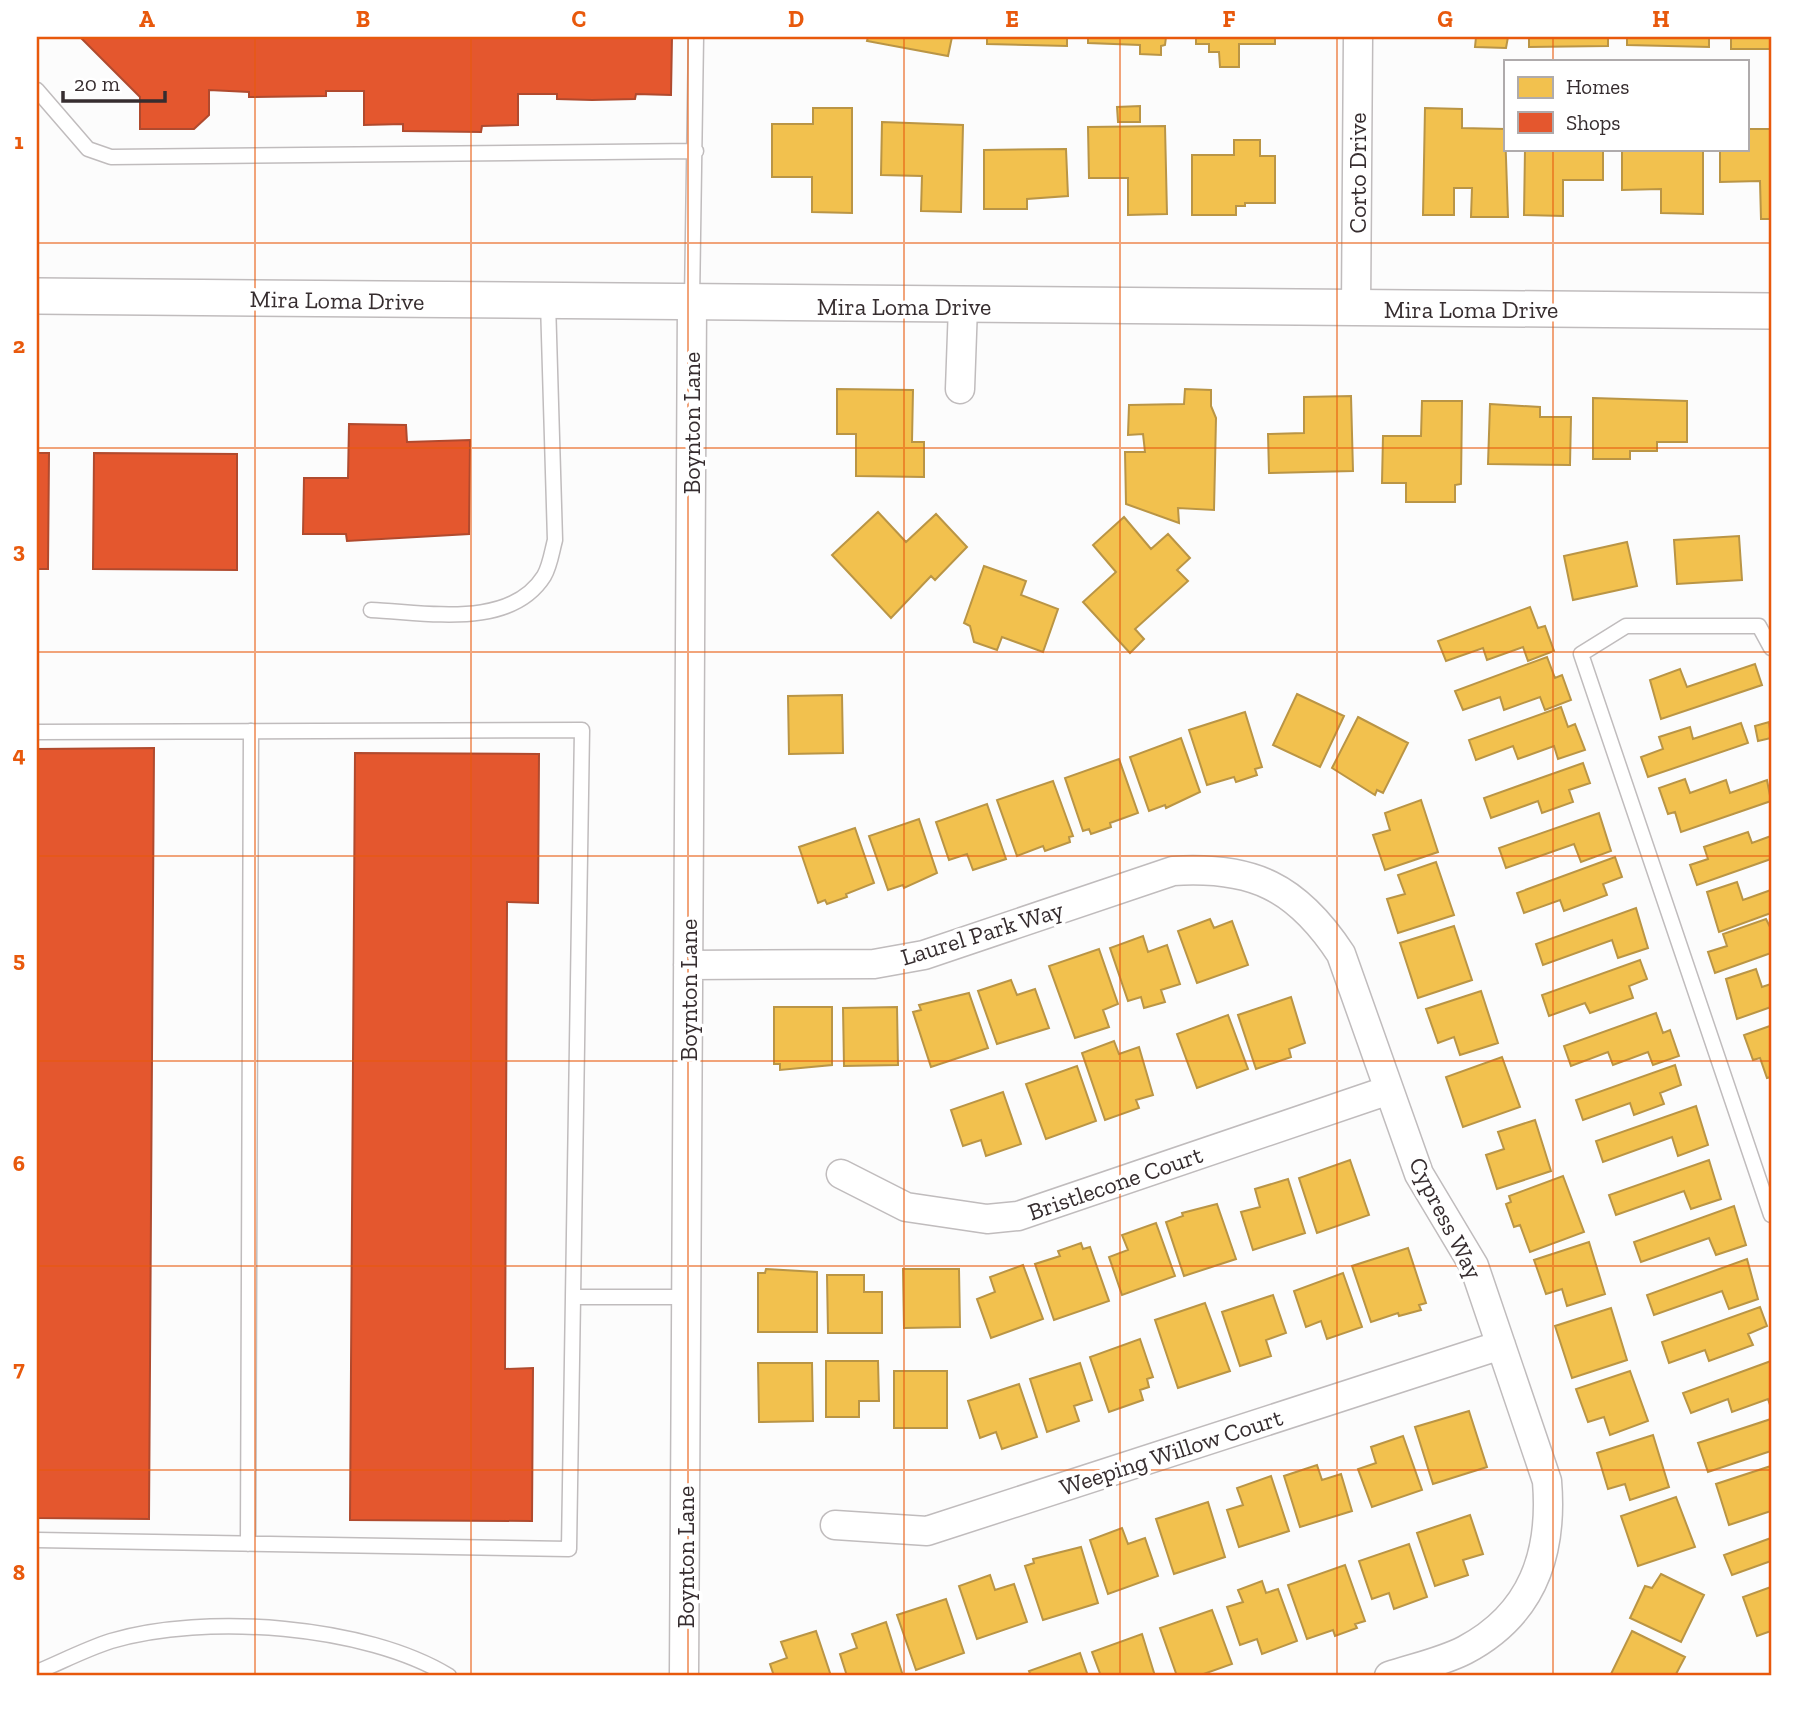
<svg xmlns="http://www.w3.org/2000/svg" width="1808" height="1713" font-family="'Zilla Slab',serif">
<rect width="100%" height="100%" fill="#fcfcfc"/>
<!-- homes -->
<path fill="#f2c14e" stroke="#ba9545" stroke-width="2" d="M 868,37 L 952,37 L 948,56 L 867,41 Z
M 987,37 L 1067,37 L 1067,46 L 987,44 Z
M 1088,37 L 1166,37 L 1165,45 L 1161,46 L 1161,55 L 1140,54 L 1140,45 L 1088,43 Z
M 1196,37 L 1275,37 L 1275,44 L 1239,44 L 1239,67 L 1220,67 L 1219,52 L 1209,52 L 1209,44 L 1196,44 Z
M 1476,37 L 1508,37 L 1506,48 L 1475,47 Z
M 1529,37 L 1608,37 L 1608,46 L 1529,47 Z
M 1627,37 L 1709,37 L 1709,47 L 1627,45 Z
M 1731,37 L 1771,37 L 1771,49 L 1731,49 Z
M 1140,106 L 1140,122 L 1118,122 L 1117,107 Z
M 813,108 L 852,108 L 852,213 L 812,212 L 812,177 L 772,177 L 772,124 L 813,124 Z
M 1425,108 L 1462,109 L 1462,128 L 1505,129 L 1508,217 L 1471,217 L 1472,188 L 1454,188 L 1454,215 L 1423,215 Z
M 882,122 L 963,125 L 961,212 L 921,211 L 922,176 L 881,175 Z
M 1165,126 L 1167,214 L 1128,215 L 1128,178 L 1089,178 L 1088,127 Z
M 1747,129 L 1771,129 L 1771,219 L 1761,219 L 1760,181 L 1720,182 L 1720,149 L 1747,149 Z
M 1234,140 L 1260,140 L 1260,156 L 1275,156 L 1275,203 L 1245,203 L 1245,206 L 1236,206 L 1236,215 L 1192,215 L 1192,155 L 1234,155 Z
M 1066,149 L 1068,196 L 1027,199 L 1027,209 L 984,209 L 984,150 Z
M 1525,149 L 1603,149 L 1603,180 L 1563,180 L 1563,216 L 1524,215 Z
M 1622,149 L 1703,149 L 1703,214 L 1661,213 L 1661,189 L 1622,190 Z
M 837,389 L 913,390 L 912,442 L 924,442 L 924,477 L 856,476 L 856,434 L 837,434 Z
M 1185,389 L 1211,390 L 1211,406 L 1216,418 L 1214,510 L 1178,508 L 1179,523 L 1126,504 L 1125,452 L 1145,452 L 1143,434 L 1128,435 L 1129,405 L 1184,404 Z
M 1351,396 L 1353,471 L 1269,473 L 1268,434 L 1304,433 L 1304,397 Z
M 1593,398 L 1687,401 L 1687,442 L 1657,442 L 1657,451 L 1630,451 L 1630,459 L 1593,459 Z
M 1422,401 L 1462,401 L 1461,484 L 1455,485 L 1455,502 L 1406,502 L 1406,483 L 1382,483 L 1383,436 L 1421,436 Z
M 1490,404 L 1540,407 L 1540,417 L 1571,417 L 1570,465 L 1488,464 Z
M 878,512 L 906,542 L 936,514 L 967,547 L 935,580 L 931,576 L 891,618 L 832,555 Z
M 1124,517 L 1151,549 L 1168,534 L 1190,558 L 1177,570 L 1188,581 L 1135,629 L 1144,639 L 1130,653 L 1083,602 L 1116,572 L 1093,545 Z
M 1739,536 L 1742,580 L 1677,584 L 1674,540 Z
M 1627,542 L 1637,586 L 1573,600 L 1564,556 Z
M 984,566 L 1026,581 L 1021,595 L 1058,609 L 1043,652 L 1002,637 L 997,650 L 974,642 L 970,626 L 964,623 Z
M 1530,607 L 1538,628 L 1545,626 L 1554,651 L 1528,661 L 1523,647 L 1487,660 L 1483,648 L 1446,661 L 1438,641 Z
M 1547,657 L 1555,678 L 1562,675 L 1571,700 L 1545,710 L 1540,697 L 1504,710 L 1500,697 L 1463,710 L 1455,691 Z
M 1755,664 L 1762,685 L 1661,719 L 1650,680 L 1680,669 L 1687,687 Z
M 1297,694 L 1344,716 L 1320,767 L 1273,745 Z
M 842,695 L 843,753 L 789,754 L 788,696 Z
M 1561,707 L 1568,727 L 1575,724 L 1585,750 L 1558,759 L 1554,746 L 1518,759 L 1513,746 L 1476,760 L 1469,740 Z
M 1245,712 L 1262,767 L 1255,769 L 1257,775 L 1236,782 L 1234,777 L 1207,785 L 1189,730 Z
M 1358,717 L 1408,743 L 1383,793 L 1377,790 L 1375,795 L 1332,768 Z
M 1769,722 L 1771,738 L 1758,741 L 1755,726 Z
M 1741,723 L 1748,743 L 1648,777 L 1641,757 L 1663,749 L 1659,737 L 1690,727 L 1693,739 Z
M 1181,738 L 1200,792 L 1166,808 L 1165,805 L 1149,811 L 1130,757 Z
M 1119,759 L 1138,813 L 1110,823 L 1111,827 L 1091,834 L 1089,829 L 1083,831 L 1065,778 Z
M 1583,763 L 1590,783 L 1569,790 L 1573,802 L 1542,813 L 1538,801 L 1491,818 L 1484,798 Z
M 1685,779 L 1690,793 L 1726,780 L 1730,793 L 1767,780 L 1771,801 L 1681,832 L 1675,812 L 1668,814 L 1659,788 Z
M 1053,781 L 1073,836 L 1069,837 L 1070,842 L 1045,851 L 1043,846 L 1017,856 L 997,800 Z
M 1421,800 L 1438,852 L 1385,870 L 1373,835 L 1390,830 L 1385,813 Z
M 987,804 L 1006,859 L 973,870 L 967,854 L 949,860 L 936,822 Z
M 1599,813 L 1611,851 L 1581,862 L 1574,844 L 1506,868 L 1499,848 Z
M 919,819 L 937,873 L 904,888 L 903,885 L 888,890 L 869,836 Z
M 855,828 L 874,883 L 846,894 L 847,897 L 827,904 L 825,900 L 818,903 L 799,847 Z
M 1748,832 L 1752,843 L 1771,836 L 1771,859 L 1697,885 L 1690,865 L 1708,859 L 1704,847 Z
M 1615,857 L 1622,877 L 1603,884 L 1607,895 L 1564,911 L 1560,900 L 1524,913 L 1517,893 Z
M 1436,862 L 1454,915 L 1398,933 L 1387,899 L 1405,894 L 1398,875 Z
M 1737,882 L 1743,900 L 1771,890 L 1771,913 L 1719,932 L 1707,892 Z
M 1636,908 L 1648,948 L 1618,958 L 1612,940 L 1543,965 L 1536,944 Z
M 1210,919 L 1214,928 L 1232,921 L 1248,965 L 1197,983 L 1178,931 Z
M 1766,919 L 1771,929 L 1771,953 L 1715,973 L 1708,952 L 1727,946 L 1723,934 Z
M 1454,926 L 1472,980 L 1418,998 L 1400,943 Z
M 1143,936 L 1148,952 L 1167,945 L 1180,984 L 1161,990 L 1165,1002 L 1144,1008 L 1141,997 L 1128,1001 L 1110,948 Z
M 1099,949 L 1118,1004 L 1103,1010 L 1109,1027 L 1075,1038 L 1049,966 Z
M 1640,960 L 1647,979 L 1629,986 L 1633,998 L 1590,1013 L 1585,1003 L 1549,1016 L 1542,995 Z
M 1756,969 L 1762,987 L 1771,984 L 1771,1007 L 1737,1019 L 1726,979 Z
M 1011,980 L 1017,995 L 1035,989 L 1049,1028 L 997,1044 L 978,991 Z
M 1481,991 L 1498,1043 L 1460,1055 L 1454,1037 L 1438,1043 L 1426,1009 Z
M 969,993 L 988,1048 L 931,1067 L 913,1012 L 921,1010 L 919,1005 Z
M 1291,997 L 1305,1043 L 1289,1049 L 1291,1057 L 1256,1069 L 1238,1015 Z
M 774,1007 L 832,1007 L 832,1065 L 780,1070 L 780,1064 L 774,1064 Z
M 897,1007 L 898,1065 L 844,1066 L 843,1008 Z
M 1656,1013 L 1663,1033 L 1670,1030 L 1679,1056 L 1653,1065 L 1648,1052 L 1613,1065 L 1608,1052 L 1571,1066 L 1564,1046 Z
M 1228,1015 L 1248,1069 L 1197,1088 L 1177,1034 Z
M 1770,1026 L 1771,1077 L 1767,1078 L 1760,1058 L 1753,1060 L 1744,1035 Z
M 1114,1041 L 1119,1054 L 1139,1047 L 1153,1095 L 1136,1100 L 1139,1108 L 1105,1120 L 1082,1053 Z
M 1502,1057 L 1520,1107 L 1463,1127 L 1446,1077 Z
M 1675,1065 L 1681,1085 L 1660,1093 L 1664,1104 L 1634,1115 L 1630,1103 L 1583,1120 L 1576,1100 Z
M 1077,1066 L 1096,1121 L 1046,1139 L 1026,1084 Z
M 1003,1092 L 1021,1144 L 986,1156 L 981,1140 L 963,1146 L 951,1110 Z
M 1696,1106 L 1708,1145 L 1678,1156 L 1672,1137 L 1603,1162 L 1596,1141 Z
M 1535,1120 L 1551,1171 L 1497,1189 L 1486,1155 L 1504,1149 L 1498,1132 Z
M 1350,1160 L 1369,1215 L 1317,1233 L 1299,1178 Z
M 1709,1160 L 1721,1199 L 1691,1209 L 1684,1191 L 1616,1215 L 1609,1195 Z
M 1563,1176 L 1584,1232 L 1530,1252 L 1520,1225 L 1514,1227 L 1506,1204 L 1511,1202 L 1509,1196 Z
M 1288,1179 L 1305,1233 L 1253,1250 L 1241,1212 L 1260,1207 L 1255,1189 Z
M 1217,1204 L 1236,1259 L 1184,1276 L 1166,1222 L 1183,1216 L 1182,1213 Z
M 1734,1206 L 1746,1245 L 1716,1255 L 1709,1238 L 1641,1262 L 1634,1242 Z
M 1156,1223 L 1175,1276 L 1122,1295 L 1109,1257 L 1128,1250 L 1122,1235 Z
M 1589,1242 L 1605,1294 L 1567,1306 L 1562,1289 L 1546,1294 L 1534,1260 Z
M 1081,1243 L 1083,1249 L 1090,1247 L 1109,1301 L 1054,1320 L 1035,1264 L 1060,1256 L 1058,1251 Z
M 1408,1248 L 1426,1303 L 1419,1305 L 1421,1310 L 1399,1316 L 1398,1313 L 1371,1322 L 1352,1266 Z
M 1747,1259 L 1758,1299 L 1729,1309 L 1722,1291 L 1654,1315 L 1647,1295 Z
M 1023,1265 L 1043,1319 L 991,1338 L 977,1299 L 995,1292 L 990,1277 Z
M 766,1269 L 817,1272 L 817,1332 L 758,1332 L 758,1273 L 765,1273 Z
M 903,1269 L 959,1269 L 960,1327 L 904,1328 Z
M 1343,1273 L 1362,1327 L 1327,1339 L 1321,1321 L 1306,1327 L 1294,1291 Z
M 827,1275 L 864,1275 L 864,1292 L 882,1292 L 882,1333 L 828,1333 Z
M 1273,1295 L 1286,1333 L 1266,1340 L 1271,1356 L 1240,1366 L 1222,1312 Z
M 1205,1303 L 1230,1371 L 1178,1388 L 1155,1320 Z
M 1760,1307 L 1767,1326 L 1748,1334 L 1753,1345 L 1709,1361 L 1705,1350 L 1669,1363 L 1662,1342 Z
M 1611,1308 L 1627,1360 L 1572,1378 L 1555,1326 Z
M 1140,1339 L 1153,1377 L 1147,1379 L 1149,1387 L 1140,1390 L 1143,1400 L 1109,1412 L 1090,1357 Z
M 826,1361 L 878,1361 L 879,1401 L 859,1401 L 859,1417 L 826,1417 Z
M 1771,1361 L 1771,1408 L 1768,1399 L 1732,1412 L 1728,1399 L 1691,1413 L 1683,1393 Z
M 758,1363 L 812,1363 L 813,1421 L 759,1422 Z
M 1080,1363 L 1092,1400 L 1074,1406 L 1079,1421 L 1047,1432 L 1030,1379 Z
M 894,1371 L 947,1371 L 947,1428 L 894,1428 Z
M 1630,1371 L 1648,1421 L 1610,1435 L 1604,1417 L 1588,1422 L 1576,1389 Z
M 1019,1384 L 1037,1437 L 1002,1449 L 996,1432 L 980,1438 L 968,1401 Z
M 1469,1411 L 1487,1467 L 1433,1484 L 1415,1427 Z
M 1771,1419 L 1771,1451 L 1708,1472 L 1698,1443 Z
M 1653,1435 L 1669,1487 L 1630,1500 L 1625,1484 L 1608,1489 L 1597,1453 Z
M 1403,1436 L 1422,1490 L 1372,1507 L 1358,1469 L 1376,1463 L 1371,1447 Z
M 1317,1465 L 1322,1480 L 1341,1474 L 1352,1511 L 1300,1527 L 1284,1476 Z
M 1771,1466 L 1771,1511 L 1729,1525 L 1716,1484 Z
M 1271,1476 L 1289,1531 L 1239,1547 L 1227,1510 L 1243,1505 L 1237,1488 Z
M 1676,1497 L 1695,1547 L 1638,1566 L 1621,1516 Z
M 1208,1502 L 1225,1557 L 1174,1574 L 1156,1519 Z
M 1470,1515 L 1483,1554 L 1463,1560 L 1468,1575 L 1435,1586 L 1417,1533 Z
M 1122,1528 L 1128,1544 L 1145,1538 L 1158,1576 L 1108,1594 L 1090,1540 Z
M 1771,1538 L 1771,1561 L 1732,1575 L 1724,1555 Z
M 1409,1544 L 1427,1597 L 1394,1609 L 1389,1593 L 1372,1599 L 1359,1561 Z
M 1081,1547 L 1098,1603 L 1043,1620 L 1025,1566 L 1034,1563 L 1033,1559 Z
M 1345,1565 L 1365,1621 L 1355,1624 L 1357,1628 L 1335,1636 L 1333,1630 L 1307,1639 L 1288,1585 Z
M 1661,1574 L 1704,1595 L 1681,1642 L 1630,1618 L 1645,1586 L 1652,1588 Z
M 990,1575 L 995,1590 L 1014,1584 L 1027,1622 L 977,1639 L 959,1586 Z
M 1262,1581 L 1266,1593 L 1278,1589 L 1297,1641 L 1262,1654 L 1257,1639 L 1240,1645 L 1227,1607 L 1243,1602 L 1238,1590 Z
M 1771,1587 L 1771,1631 L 1757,1636 L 1743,1597 Z
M 946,1599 L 964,1653 L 916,1670 L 897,1615 Z
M 1212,1610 L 1232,1664 L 1198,1676 L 1177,1676 L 1160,1628 Z
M 886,1622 L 903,1676 L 847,1676 L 840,1654 L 857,1648 L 852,1634 Z
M 816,1631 L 831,1676 L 774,1676 L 770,1664 L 787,1658 L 781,1642 Z
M 1632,1631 L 1685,1657 L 1675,1676 L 1610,1676 Z
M 1142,1634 L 1155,1676 L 1101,1676 L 1092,1652 Z
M 1080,1653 L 1088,1676 L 1031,1676 L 1029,1671 Z"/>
<!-- shops -->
<path fill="#e4572e" stroke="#b04a2e" stroke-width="2" d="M 80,37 L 672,37 L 671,95 L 636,94 L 635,99 L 592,100 L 557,99 L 557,94 L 518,94 L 518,125 L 482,126 L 481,132 L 403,131 L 403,124 L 364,125 L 364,91 L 326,91 L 326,96 L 249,97 L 249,92 L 209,90 L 209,115 L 194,129 L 140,129 L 140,97 Z
M 349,424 L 406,425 L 407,442 L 470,440 L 469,534 L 347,541 L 346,534 L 303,534 L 304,478 L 348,478 Z
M 37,453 L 49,453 L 48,569 L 37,569 Z
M 94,453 L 237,454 L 237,570 L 93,569 Z
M 154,748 L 149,1519 L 37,1518 L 37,749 Z
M 355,753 L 539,754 L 538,903 L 507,902 L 505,1369 L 533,1368 L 532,1521 L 350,1520 Z"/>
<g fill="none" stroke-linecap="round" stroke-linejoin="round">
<defs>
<path id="service" d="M 37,90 L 88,149 L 111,157 L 696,151
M 692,301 L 696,37
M 371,610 C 426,612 510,630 544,576 C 550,566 552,551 555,540 L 548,302
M 1771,648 L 1759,626 L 1626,626 L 1581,654 L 1771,1215
M 37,732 L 582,730 L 573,1297
M 37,1540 L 569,1549 L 573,1297 L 687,1297
M 248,1544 L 251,731
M 37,1672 C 61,1662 86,1649 111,1641 C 205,1613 366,1625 449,1676"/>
<path id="minor" d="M 1356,309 L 1358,37
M 960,389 L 963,306
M 688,965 L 874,964 L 924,955 L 1173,871 C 1253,866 1297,887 1341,954 L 1419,1174 L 1474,1266 L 1547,1481 C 1553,1553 1533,1614 1465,1650 C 1442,1662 1413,1668 1389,1676
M 841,1174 L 906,1207 L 987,1219 L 1018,1216 L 1389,1090
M 835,1525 L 927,1531 L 1501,1345
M 684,1676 L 692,304"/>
<path id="tertiary" d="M 37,296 L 1771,311"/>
</defs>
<!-- service casing -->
<use href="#service" stroke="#c0bcbd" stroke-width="17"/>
<!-- minor casing -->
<use href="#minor" stroke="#c0bcbd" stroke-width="31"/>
<!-- tertiary casing -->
<use href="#tertiary" stroke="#c0bcbd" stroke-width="38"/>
<!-- service -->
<use href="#service" stroke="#fff" stroke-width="14"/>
<!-- minor -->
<use href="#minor" stroke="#fff" stroke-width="28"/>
<!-- tertiary -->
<use href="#tertiary" stroke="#fff" stroke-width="35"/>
</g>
<!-- grid -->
<path fill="none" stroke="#e8590c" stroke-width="2" stroke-opacity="0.55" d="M 255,37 L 255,1676M 471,37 L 471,1676M 688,37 L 688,1676M 904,37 L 904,1676M 1120,37 L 1120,1676M 1337,37 L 1337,1676M 1553,37 L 1553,61M 1553,149 L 1553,1676M 37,243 L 1771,243M 37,448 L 1771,448M 37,652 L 1771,652M 37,856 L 1771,856M 37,1061 L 1771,1061M 37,1266 L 1771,1266M 37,1470 L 1771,1470"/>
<g text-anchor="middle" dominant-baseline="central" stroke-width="7" stroke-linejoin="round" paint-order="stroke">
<!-- street labels -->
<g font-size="24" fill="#362d2f" stroke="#fff">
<text transform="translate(1357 173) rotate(-90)">Corto Drive</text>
<text transform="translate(337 300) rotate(1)">Mira Loma Drive</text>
<text x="904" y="306">Mira Loma Drive</text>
<text x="1471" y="309">Mira Loma Drive</text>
<text transform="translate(691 423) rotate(-90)">Boynton Lane</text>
<text transform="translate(982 933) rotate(-17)">Laurel Park Way</text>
<text transform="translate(688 990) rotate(-90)">Boynton Lane</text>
<text transform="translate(1115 1183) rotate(-19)">Bristlecone Court</text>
<text transform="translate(1446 1218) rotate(63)">Cypress Way</text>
<text transform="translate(1171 1452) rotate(-18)">Weeping Willow Court</text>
<text transform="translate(685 1557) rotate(-90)">Boynton Lane</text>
</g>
</g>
<!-- border -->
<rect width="1808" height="1713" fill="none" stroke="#ffffff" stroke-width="77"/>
<!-- legend -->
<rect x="1504" y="60" width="245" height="91" fill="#ffffff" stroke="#afabac" stroke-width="2"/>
<rect x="1518" y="77" width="35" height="21" fill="#f2c14e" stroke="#afabac" stroke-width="2"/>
<text x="1566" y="94" font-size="21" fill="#362d2f">Homes</text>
<rect x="1518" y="112" width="35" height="21" fill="#e4572e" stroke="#afabac" stroke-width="2"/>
<text x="1566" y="130" font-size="21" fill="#362d2f">Shops</text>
<!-- scale -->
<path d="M63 91v10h102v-10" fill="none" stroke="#362d2f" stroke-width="3.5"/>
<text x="74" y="91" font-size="21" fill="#362d2f" stroke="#ffffff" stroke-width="5" paint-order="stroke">20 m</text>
<rect x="38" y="38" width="1732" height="1636" fill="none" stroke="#e8590c" stroke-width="2.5"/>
<g font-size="23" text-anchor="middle" font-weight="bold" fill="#e8590c">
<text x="147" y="27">A</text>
<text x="363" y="27">B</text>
<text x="579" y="27">C</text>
<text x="796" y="27">D</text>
<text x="1012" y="27">E</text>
<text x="1229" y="27">F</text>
<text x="1445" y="27">G</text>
<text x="1661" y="27">H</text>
<text x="19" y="149">1</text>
<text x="19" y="353">2</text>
<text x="19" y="558">3</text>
<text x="19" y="762">4</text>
<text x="19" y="967">5</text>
<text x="19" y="1171">6</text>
<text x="19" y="1376">7</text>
<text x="19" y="1580">8</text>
</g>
</svg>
